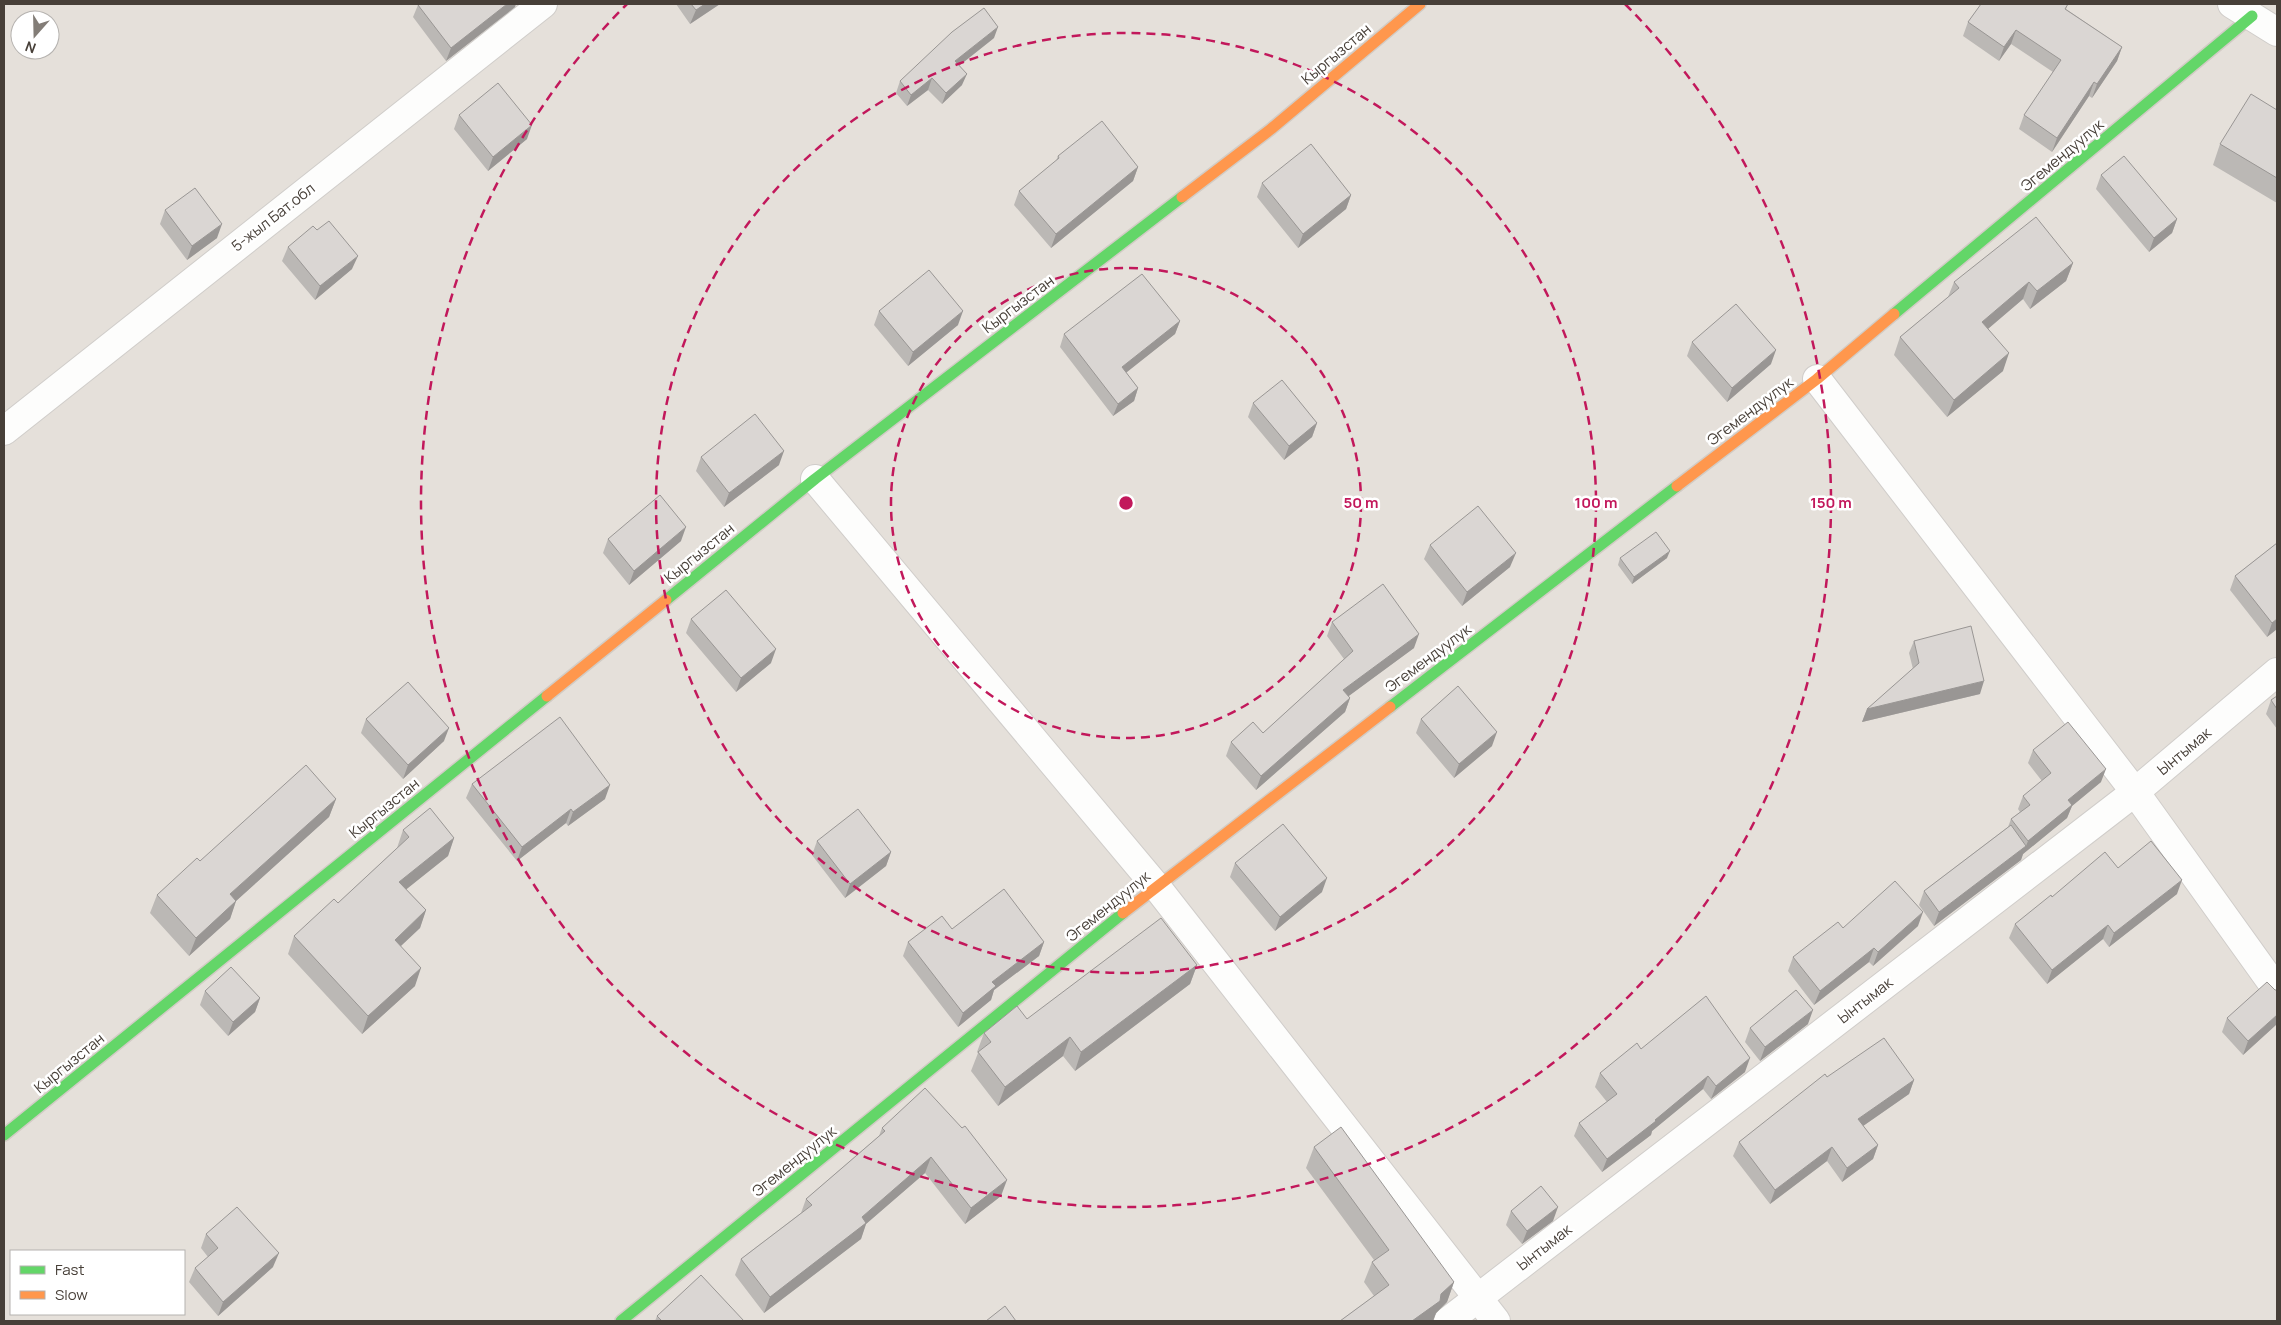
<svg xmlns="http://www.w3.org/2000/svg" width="2281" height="1325" font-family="Manrope,sans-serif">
<rect width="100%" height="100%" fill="#f2efec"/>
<!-- residential -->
<path fill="#e5e0da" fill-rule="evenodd" d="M 4,4 L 2277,4 L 2277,1321 L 4,1321 ZM 20,20 L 50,20 L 50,50 L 20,50 ZM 11,1251 L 184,1251 L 184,1314 L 11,1314 Z"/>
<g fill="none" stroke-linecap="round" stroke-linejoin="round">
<defs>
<path id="street" d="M 2232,4 L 2277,32
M 1817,379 L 2135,792 L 2277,990
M 4,431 L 543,4
M 815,479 L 1156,886 L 1496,1321
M 1448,1321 L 2135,792 L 2277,672"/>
<path id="fast" d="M 1894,314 L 2252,16
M 666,600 L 815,479 L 1182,197
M 1390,707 L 1677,486
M 4,1135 L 547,696
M 621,1321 L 1123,913"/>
<path id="slow" d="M 1182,197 L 1271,129 L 1420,4
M 1677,486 L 1817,379 L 1894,314
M 547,696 L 666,600
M 1123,913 L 1390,707"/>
</defs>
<!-- street casing -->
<use href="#street" stroke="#d0cdca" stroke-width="30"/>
<!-- fast casing -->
<use href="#fast" stroke="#d2ccc5" stroke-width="14"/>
<!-- slow casing -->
<use href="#slow" stroke="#d2ccc5" stroke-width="14"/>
<!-- street -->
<use href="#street" stroke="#fdfdfc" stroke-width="28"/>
<!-- fast -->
<use href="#fast" stroke="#63d668" stroke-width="11"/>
<!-- slow -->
<use href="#slow" stroke="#ff974d" stroke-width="11"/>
</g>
<!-- wall -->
<path fill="#bbb8b5" d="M 676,4 L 720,4 L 690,24 Z
M 1981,4 L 2068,4 L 2066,9 L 2122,47 L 2117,61 L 2092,98 L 2089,96 L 2052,152 L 2019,129 L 2024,115 L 2053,72 L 2011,44 L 1999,61 L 1963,36 L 1968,22 Z
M 418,5 L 515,7 L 446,61 L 413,17 Z
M 994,38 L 959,66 L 962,85 L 942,104 L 928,90 L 907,106 L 896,93 L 900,81 Z
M 2277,110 L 2277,203 L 2213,165 L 2220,144 Z
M 459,115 L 527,139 L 488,171 L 454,129 Z
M 1058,156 L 1138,167 L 1133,181 L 1051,248 L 1014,205 L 1019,191 L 1056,161 Z
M 2101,175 L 2177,219 L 2172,233 L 2149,252 L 2096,189 Z
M 1262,183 L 1351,195 L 1346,209 L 1298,248 L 1257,197 Z
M 165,210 L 217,238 L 187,260 L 160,224 Z
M 288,247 L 352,269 L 315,300 L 282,261 Z
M 2073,263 L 2066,281 L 2030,309 L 2023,299 L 1988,329 L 2003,371 L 1947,417 L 1894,355 L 1900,337 L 1948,297 L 1954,282 Z
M 879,311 L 958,325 L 908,366 L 874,325 Z
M 1180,321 L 1175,334 L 1126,372 L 1138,388 L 1134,401 L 1113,416 L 1060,347 L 1064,334 Z
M 1692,342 L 1771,364 L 1727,402 L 1687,356 Z
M 1253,403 L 1317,423 L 1312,437 L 1284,460 L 1248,417 Z
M 701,457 L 779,465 L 724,507 L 696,471 Z
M 608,539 L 681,541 L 629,585 L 603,553 Z
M 2277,543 L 2277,629 L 2267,637 L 2230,590 L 2235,576 Z
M 1430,545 L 1510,567 L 1462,606 L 1424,559 Z
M 1620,558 L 1667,558 L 1632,584 L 1618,565 Z
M 691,619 L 771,663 L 736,692 L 686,633 Z
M 1332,622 L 1414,648 L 1348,696 L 1350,698 L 1345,712 L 1256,790 L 1226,756 L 1231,742 L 1263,733 L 1344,659 L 1327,636 Z
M 1914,641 L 1980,694 L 1862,722 L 1867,709 L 1913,669 L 1909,653 Z
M 2277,696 L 2277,729 L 2266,714 L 2271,700 Z
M 366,719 L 444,741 L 403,779 L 361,733 Z
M 1421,719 L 1492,746 L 1454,778 L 1416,733 Z
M 2033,750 L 2101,782 L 2072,806 L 2067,818 L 2023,854 L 2021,860 L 1934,926 L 1919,905 L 1924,891 L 2008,827 L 2011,819 L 2020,812 L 2018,809 L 2023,796 L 2042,781 L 2028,763 Z
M 472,784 L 605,799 L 568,826 L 566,823 L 517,861 L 466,798 Z
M 336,799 L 329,817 L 236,901 L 230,919 L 189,956 L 150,913 L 157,895 L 200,861 Z
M 403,830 L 454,838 L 448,856 L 406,889 L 426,910 L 420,928 L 401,946 L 415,986 L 362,1034 L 288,954 L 294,936 L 338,903 L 397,848 Z
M 817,841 L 891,852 L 886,866 L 845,898 L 812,855 Z
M 1235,863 L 1322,892 L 1275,931 L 1230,877 Z
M 2118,868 L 2177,894 L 2109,947 L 2103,939 L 2047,984 L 2009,938 L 2015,924 L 2052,897 Z
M 1918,926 L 1873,966 L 1869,962 L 1814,1005 L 1788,971 L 1793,957 L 1843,928 Z
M 952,929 L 1044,942 L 1039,956 L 994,990 L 991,1000 L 958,1027 L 903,956 L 908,942 Z
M 1197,965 L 1190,984 L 1075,1071 L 1063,1056 L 998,1106 L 971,1071 L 978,1053 L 977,1052 L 984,1033 Z
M 2275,990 L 2277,990 L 2277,1024 L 2243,1055 L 2222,1032 L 2227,1018 Z
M 205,991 L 260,998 L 255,1012 L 228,1036 L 200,1005 Z
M 1808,1024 L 1760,1061 L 1745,1042 L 1750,1028 Z
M 1641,1049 L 1745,1072 L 1711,1099 L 1703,1089 L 1652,1131 L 1651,1135 L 1602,1172 L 1574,1136 L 1579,1123 L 1607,1102 L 1595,1087 L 1600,1073 Z
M 1827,1077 L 1914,1080 L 1909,1094 L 1863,1126 L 1878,1145 L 1873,1159 L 1842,1182 L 1827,1161 L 1770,1204 L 1733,1156 L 1739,1142 Z
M 882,1128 L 1001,1196 L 965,1224 L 925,1173 L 866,1224 L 861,1239 L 764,1313 L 735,1275 L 741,1259 L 801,1213 L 806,1199 L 879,1136 Z
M 1314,1147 L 1454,1282 L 1447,1302 L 1436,1313 L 1433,1321 L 1340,1321 L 1374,1296 L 1364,1282 L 1372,1262 L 1374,1260 L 1306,1168 Z
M 1511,1211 L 1553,1221 L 1522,1244 L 1506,1225 Z
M 206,1234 L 273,1267 L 218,1316 L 189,1282 L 195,1268 L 208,1257 L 201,1248 Z
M 657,1316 L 744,1321 L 655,1321 Z"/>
<!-- shaded-wall -->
<path fill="#999694" d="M 507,4 L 516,4 L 515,7 L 446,61 L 451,48 Z
M 705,4 L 720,4 L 690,24 L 696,10 Z
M 998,27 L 994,38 L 951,72 L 955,61 Z
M 2016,30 L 2011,44 L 1999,61 L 2004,47 Z
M 2122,47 L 2117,61 L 2092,98 L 2097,84 Z
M 967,74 L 962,85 L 942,104 L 946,93 Z
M 932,78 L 928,90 L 907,106 L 911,95 Z
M 2094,82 L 2089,96 L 2052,152 L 2057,138 Z
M 532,125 L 527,139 L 488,171 L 493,157 Z
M 1138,167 L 1133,181 L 1051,248 L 1056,234 Z
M 1351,195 L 1346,209 L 1298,248 L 1303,234 Z
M 2177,219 L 2172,233 L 2149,252 L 2154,238 Z
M 222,224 L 217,238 L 187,260 L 192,246 Z
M 358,256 L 352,269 L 315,300 L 320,286 Z
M 2073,263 L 2066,281 L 2030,309 L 2037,291 Z
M 2029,282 L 2023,299 L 1976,339 L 1982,322 Z
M 963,311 L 958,325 L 908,366 L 913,352 Z
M 1180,321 L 1175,334 L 1117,380 L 1122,367 Z
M 1776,350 L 1771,364 L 1727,402 L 1732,388 Z
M 2009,353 L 2003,371 L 1947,417 L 1954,400 Z
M 1138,388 L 1134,401 L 1113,416 L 1118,404 Z
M 1317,423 L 1312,437 L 1284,460 L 1289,446 Z
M 784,451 L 779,465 L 724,507 L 729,493 Z
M 686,527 L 681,541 L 629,585 L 634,571 Z
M 1670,551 L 1667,558 L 1632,584 L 1634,577 Z
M 1516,553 L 1510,567 L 1462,606 L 1467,592 Z
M 2277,619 L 2277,629 L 2267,637 L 2272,623 Z
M 1419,634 L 1414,648 L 1338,704 L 1343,690 Z
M 776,649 L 771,663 L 736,692 L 741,678 Z
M 1984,681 L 1980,694 L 1862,722 L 1867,709 Z
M 1350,698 L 1345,712 L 1256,790 L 1261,776 Z
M 449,728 L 444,741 L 403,779 L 408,765 Z
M 1497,732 L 1492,746 L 1454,778 L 1459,764 Z
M 2106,769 L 2101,782 L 2072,806 L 2067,818 L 2023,854 L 2021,860 L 1934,926 L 1939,912 L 2026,846 L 2028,841 L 2068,800 Z
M 610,785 L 605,799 L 568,826 L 573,812 Z
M 336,799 L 329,817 L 236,901 L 230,919 L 189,956 L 196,938 L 230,894 Z
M 571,809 L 566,823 L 517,861 L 522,847 Z
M 454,838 L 448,856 L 393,900 L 399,882 Z
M 891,852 L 886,866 L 845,898 L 850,884 Z
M 1327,878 L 1322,892 L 1275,931 L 1280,917 Z
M 2182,880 L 2177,894 L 2109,947 L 2114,933 Z
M 426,910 L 420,928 L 389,957 L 395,940 Z
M 1923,912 L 1918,926 L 1873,966 L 1878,952 Z
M 2108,925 L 2103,939 L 2047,984 L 2052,970 Z
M 1044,942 L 1039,956 L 994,990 L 991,1000 L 958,1027 L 963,1013 L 992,982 Z
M 1874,948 L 1869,962 L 1814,1005 L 1820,991 Z
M 1197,965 L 1190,984 L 1075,1071 L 1081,1052 Z
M 421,968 L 415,986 L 362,1034 L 368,1016 Z
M 260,998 L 255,1012 L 228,1036 L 233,1022 Z
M 1813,1010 L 1808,1024 L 1760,1061 L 1765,1047 Z
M 2277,1015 L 2277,1024 L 2243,1055 L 2248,1041 Z
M 1070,1037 L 1063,1056 L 998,1106 L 1005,1087 Z
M 1750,1058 L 1745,1072 L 1711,1099 L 1716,1086 Z
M 1708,1076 L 1703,1089 L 1652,1131 L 1651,1135 L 1602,1172 L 1607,1159 Z
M 1914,1080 L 1909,1094 L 1853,1133 L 1858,1119 Z
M 1878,1145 L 1873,1159 L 1842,1182 L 1847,1168 Z
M 1832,1147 L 1827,1161 L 1770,1204 L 1775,1190 Z
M 931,1157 L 925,1173 L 866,1224 L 861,1239 L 764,1313 L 770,1297 Z
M 1007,1180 L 1001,1196 L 965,1224 L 971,1208 Z
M 1558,1207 L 1553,1221 L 1522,1244 L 1527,1231 Z
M 279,1253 L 273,1267 L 218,1316 L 223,1302 Z
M 1454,1282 L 1447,1302 L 1436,1313 L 1433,1321 L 1412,1321 Z"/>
<!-- building -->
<path fill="#dad6d3" stroke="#999694" d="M 419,4 L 507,4 L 451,48 L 418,5 Z
M 691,4 L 705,4 L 696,10 Z
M 1981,4 L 2068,4 L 2065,9 L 2122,47 L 2097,84 L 2094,82 L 2057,138 L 2024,115 L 2061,60 L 2016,30 L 2004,47 L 1968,22 Z
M 984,8 L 998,27 L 955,61 L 967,74 L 946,93 L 932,78 L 911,95 L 900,81 L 952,32 Z
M 498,83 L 532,125 L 493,157 L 459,115 Z
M 2251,94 L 2277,110 L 2277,178 L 2220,144 Z
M 1102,121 L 1138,167 L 1056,234 L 1019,191 L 1059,158 L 1058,156 Z
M 1311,144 L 1351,195 L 1303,234 L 1262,183 Z
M 2124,156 L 2177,219 L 2154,238 L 2101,175 Z
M 195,188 L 222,224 L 192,246 L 165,210 Z
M 2036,217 L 2073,263 L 2037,291 L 2029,282 L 1982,322 L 2009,353 L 1954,400 L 1900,337 L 1959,288 L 1954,282 Z
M 329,221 L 358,256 L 320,286 L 288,247 L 313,226 L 317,230 Z
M 929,270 L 963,311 L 913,352 L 879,311 Z
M 1142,274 L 1180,321 L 1122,367 L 1138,388 L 1118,404 L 1064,334 Z
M 1736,304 L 1776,350 L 1732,388 L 1692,342 Z
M 1282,380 L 1317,423 L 1289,446 L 1253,403 Z
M 755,414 L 784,451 L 729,493 L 701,457 Z
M 660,495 L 686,527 L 634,571 L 608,539 Z
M 1478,506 L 1516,553 L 1467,592 L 1430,545 Z
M 1656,532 L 1670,551 L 1634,577 L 1620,558 Z
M 2277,543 L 2277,619 L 2272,623 L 2235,576 Z
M 1383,584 L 1419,634 L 1343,690 L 1350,698 L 1261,776 L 1231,742 L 1253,722 L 1263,733 L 1353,651 L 1332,622 Z
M 726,590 L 776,649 L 741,678 L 691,619 Z
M 1971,626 L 1984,681 L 1867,709 L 1919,663 L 1914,641 Z
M 408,682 L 449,728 L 408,765 L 366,719 Z
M 1458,686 L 1497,732 L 1459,764 L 1421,719 Z
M 2277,696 L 2277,709 L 2271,700 Z
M 560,717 L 610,785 L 573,812 L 571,809 L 522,847 L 472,784 Z
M 2068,722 L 2106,769 L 2068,800 L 2072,805 L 2028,841 L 2011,819 L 2030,805 L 2023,796 L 2051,773 L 2033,750 Z
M 306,765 L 336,799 L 230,894 L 236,901 L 196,938 L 157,895 L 197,858 L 200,861 Z
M 430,808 L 454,838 L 399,882 L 426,910 L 395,940 L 421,968 L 368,1016 L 294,936 L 334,899 L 338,903 L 409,837 L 403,830 Z
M 858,809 L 891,852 L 850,884 L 817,841 Z
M 1283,824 L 1327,878 L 1280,917 L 1235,863 Z
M 2011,825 L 2026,846 L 1939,912 L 1924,891 Z
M 2151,841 L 2182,880 L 2114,933 L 2108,925 L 2052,970 L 2015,924 L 2051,895 L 2052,897 L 2105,852 L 2118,868 Z
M 1895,881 L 1923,912 L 1878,952 L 1874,948 L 1820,991 L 1793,957 L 1838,922 L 1843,928 Z
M 1004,889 L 1044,942 L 992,982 L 996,986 L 963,1013 L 908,942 L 942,916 L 952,929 Z
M 1161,918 L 1197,965 L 1081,1052 L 1070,1037 L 1005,1087 L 978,1052 L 991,1042 L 984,1033 L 1017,1006 L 1027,1019 Z
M 231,967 L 260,998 L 233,1022 L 205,991 Z
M 2267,982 L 2275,990 L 2277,990 L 2277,1015 L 2248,1041 L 2227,1018 Z
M 1796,990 L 1813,1010 L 1765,1047 L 1750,1028 Z
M 1706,996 L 1750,1058 L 1716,1086 L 1708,1076 L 1655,1120 L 1656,1121 L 1607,1159 L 1579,1123 L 1617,1094 L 1600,1073 L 1637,1043 L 1641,1049 Z
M 1884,1038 L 1914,1080 L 1858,1119 L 1878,1145 L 1847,1168 L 1832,1147 L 1775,1190 L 1739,1142 L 1825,1074 L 1827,1077 Z
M 925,1088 L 962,1128 L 965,1126 L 1007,1180 L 971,1208 L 931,1157 L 862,1217 L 866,1223 L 770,1297 L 741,1259 L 812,1205 L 806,1199 L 885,1131 L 882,1128 Z
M 1341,1127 L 1454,1282 L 1441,1294 L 1440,1301 L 1412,1321 L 1340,1321 L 1389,1285 L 1372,1262 L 1389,1250 L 1314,1147 Z
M 1541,1186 L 1558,1207 L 1527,1231 L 1511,1211 Z
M 237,1207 L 279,1253 L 223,1302 L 195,1268 L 218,1248 L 206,1234 Z
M 701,1275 L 744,1321 L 662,1321 L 657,1316 Z
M 1005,1306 L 1016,1321 L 986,1321 Z"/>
<!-- distance rings -->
<g fill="none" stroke="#c2185b" stroke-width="2.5" stroke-dasharray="9 6">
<circle cx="1126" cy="503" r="235"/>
<circle cx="1126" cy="503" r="470"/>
<path d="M1625 4A705 705 0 1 1 627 4"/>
</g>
<g text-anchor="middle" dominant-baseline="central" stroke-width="5" stroke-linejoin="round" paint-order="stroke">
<!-- street labels -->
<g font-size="15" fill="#473f38" stroke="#fff">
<text transform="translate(1336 54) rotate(-40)">Кыргызстан</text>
<text transform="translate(2062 155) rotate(-40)">Эгемендуулук</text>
<text transform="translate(273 217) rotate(-38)">5-жыл Бат.обл</text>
<text transform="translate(1018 304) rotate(-37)">Кыргызстан</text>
<text transform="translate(1750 411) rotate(-37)">Эгемендуулук</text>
<text transform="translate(699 553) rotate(-39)">Кыргызстан</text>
<text transform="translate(1428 658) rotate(-37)">Эгемендуулук</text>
<text transform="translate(2184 751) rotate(-40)">Ынтымак</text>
<text transform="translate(384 808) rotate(-39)">Кыргызстан</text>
<text transform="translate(1108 906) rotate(-39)">Эгемендуулук</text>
<text transform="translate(1865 1000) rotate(-38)">Ынтымак</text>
<text transform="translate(69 1063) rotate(-39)">Кыргызстан</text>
<text transform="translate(794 1161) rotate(-39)">Эгемендуулук</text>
<text transform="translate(1544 1247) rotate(-38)">Ынтымак</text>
</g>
</g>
<circle cx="1126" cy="503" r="8" fill="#c2185b" stroke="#fff" stroke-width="2.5"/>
<g font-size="15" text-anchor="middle" font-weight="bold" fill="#c2185b" stroke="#fff" stroke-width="5" stroke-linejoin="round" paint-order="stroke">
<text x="1361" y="508">50 m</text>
<text x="1596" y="508">100 m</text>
<text x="1831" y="508">150 m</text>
</g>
<!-- border -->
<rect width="2281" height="1325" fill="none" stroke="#473f38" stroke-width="10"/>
<!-- legend -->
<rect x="10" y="1250" width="175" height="65" fill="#ffffff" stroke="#b5b2af"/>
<rect x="20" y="1266" width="25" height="8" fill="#63d668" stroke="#b5b2af"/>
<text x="55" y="1275" font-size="15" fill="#473f38">Fast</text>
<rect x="20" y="1291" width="25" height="8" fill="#ff974d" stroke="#b5b2af"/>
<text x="55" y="1300" font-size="15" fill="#473f38">Slow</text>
<!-- north arrow -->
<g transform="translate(35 35) rotate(200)"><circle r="24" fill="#ffffff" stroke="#b5b2af"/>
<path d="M0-4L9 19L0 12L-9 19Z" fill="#837d77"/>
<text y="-8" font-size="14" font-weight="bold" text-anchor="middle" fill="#473f38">N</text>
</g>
</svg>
